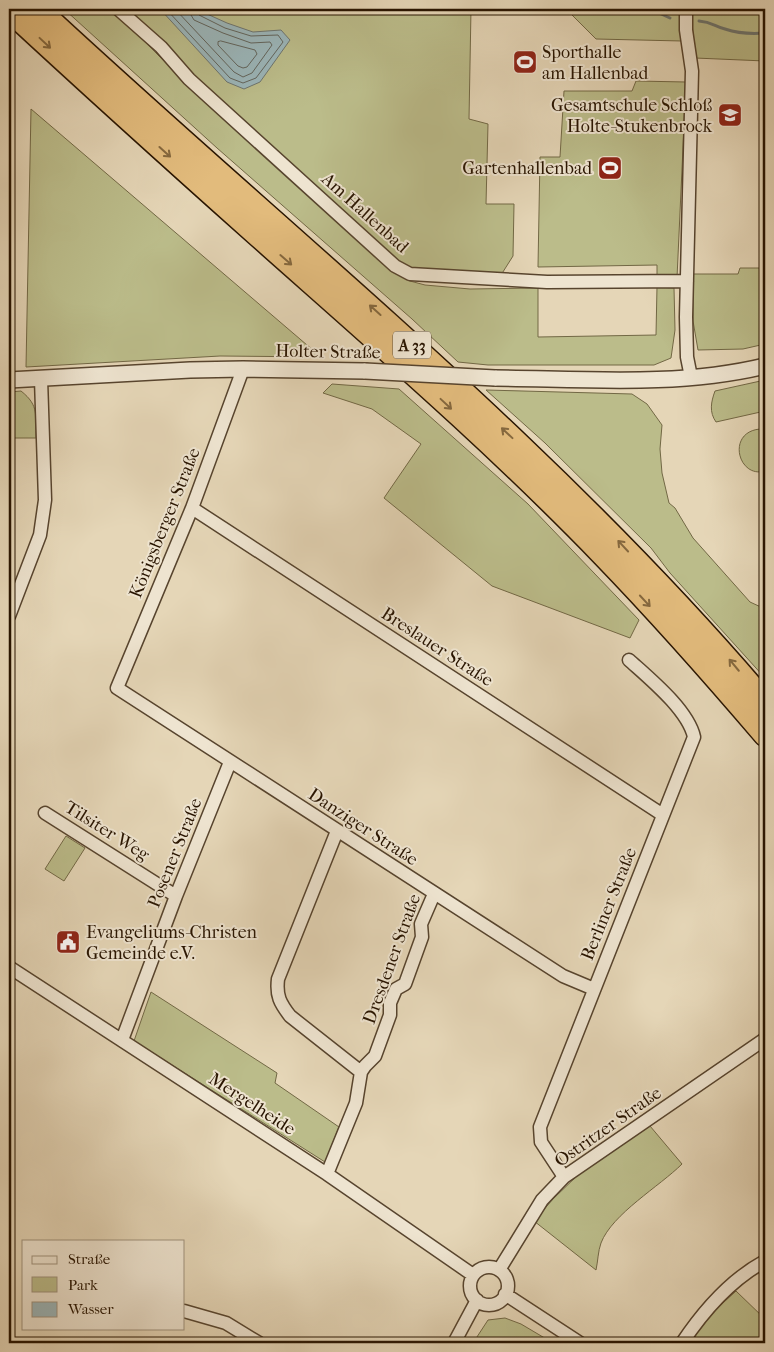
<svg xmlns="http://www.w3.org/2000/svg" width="774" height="1352" font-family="'IM FELL French Canon',serif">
<rect width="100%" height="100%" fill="#e5d6b7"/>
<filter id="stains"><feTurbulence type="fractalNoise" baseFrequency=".004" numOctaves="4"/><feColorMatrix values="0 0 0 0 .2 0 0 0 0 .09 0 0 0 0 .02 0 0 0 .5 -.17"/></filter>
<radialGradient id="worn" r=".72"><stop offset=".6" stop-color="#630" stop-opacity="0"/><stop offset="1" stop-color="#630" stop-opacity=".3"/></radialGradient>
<!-- green -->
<path fill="#bbbc8a" stroke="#726845" d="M 64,9 L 113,9 L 159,56 L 392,270 L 410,281 L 425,285 L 470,289 L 538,288 L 538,337 L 656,335 L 657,287 L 674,288 L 675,330 L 671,358 L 654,365 L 488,365 L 458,362 L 412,319 L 217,148 Z
M 123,9 L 471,9 L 469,119 L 488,124 L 486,204 L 514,204 L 513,256 L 501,275 L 410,270 L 396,261 L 290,162 L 194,78 Z
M 566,9 L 682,9 L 682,41 L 596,39 Z
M 691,9 L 765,9 L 765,61 L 695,58 Z
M 636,81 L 686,82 L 677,278 L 657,277 L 657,265 L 538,267 L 540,157 L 560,157 L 564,91 L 632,91 Z
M 31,109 L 321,357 L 220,356 L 26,367 Z
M 765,255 L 765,344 L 743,349 L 698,350 L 693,321 L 693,274 L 738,274 L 740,268 L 760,268 Z
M 765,380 L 765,411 L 716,422 C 709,412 711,402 715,391 Z
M 332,384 L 399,389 L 528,504 L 639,620 L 630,638 L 492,586 L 384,498 L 421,444 L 372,409 L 323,393 Z
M 486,390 L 632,394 L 647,404 L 662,425 L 660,449 L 662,473 L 669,503 L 675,508 L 693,538 L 750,602 L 763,608 L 765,607 L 765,678 L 670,573 L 651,548 L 545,443 Z
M 21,391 C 40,406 35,416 36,438 L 9,438 L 9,392 Z
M 760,429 L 765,430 L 765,471 C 738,479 726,432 760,429 Z
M 66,836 L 85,848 L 64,881 L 45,869 Z
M 151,992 L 277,1073 L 275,1083 L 339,1127 L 325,1162 L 134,1041 Z
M 650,1126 L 682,1164 C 660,1186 612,1214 601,1243 C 598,1251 598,1261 596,1270 L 534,1221 L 553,1199 L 579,1174 Z
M 736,1291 L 765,1319 L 765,1343 L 689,1343 L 700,1324 Z
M 505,1318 L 521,1324 L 548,1340 L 561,1340 L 567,1343 L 473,1343 L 488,1320 Z"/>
<!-- water -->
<path fill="#9bb6ba" stroke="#6d7570" d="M 160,9 L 196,9 L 227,23 L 253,32 L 281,30 L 290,40 L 260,82 L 244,89 L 227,82 Z"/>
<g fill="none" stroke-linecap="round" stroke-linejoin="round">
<!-- shore -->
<path stroke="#62655d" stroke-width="1" d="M 166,9 L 230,78 L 243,83 L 256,78 L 283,42 L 278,35 L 251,36 L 225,28 L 199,15 L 196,9
M 175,9 L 234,72 L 243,77 L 252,73 L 272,45 L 270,42 L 251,43 L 223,33 L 194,20 L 191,15 L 190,9
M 221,41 L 255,50 L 257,54 L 247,67 L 243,68 L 238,66 L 218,45 L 218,42 Z"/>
<!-- stream -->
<path stroke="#6d7570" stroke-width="3" d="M 656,9 L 659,13 L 670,18
M 699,21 C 712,22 714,26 725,29 C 737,33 753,34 765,33"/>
<defs>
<path id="minor" d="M 118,9 L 161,47 L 189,79 L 395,266 L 410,274 L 547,282 L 687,281
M 686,9 L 686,30 L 692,71 L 686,317 L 687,357 L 691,377
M 243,369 L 192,508 L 117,688 L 563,976 L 594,989
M 192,508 L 663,815
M 9,616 L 40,535 L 45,500 L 41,379
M 45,813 L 176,896
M 337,831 L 278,979 C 276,996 280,1003 290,1016 L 361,1072
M 9,967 L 327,1174 L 473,1275
M 122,1040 L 176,896 L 230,762
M 327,1174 L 356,1103 L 361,1072 L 365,1066 L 375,1056 L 390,1015 L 390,1003 L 396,989 L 405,984 L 422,937 L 421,924 L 434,894
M 564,1177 L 541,1142 L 540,1127 L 694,737 C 688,710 650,679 629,660
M470 1286a19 19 0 1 1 38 0a19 19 0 1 1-38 0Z
M 499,1270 L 542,1200 L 564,1177 L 765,1039
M 505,1294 L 580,1343
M 184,1311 L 226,1323 L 259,1343
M 454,1343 L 477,1300
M 682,1343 C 704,1310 730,1280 765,1261"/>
<path id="tertiary" d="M 495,378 C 585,379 678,387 765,366
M 9,380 L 190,370 L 243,369 L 365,371"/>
<path id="motorway" d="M 38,9 C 283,237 548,446 765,702
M 9,10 C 90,85 172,159 255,233 C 373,338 493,441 603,555 C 659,613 713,674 765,735"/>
</defs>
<!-- minor casing -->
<use href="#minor" stroke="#57442e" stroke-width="15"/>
<!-- tertiary casing -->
<use href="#tertiary" stroke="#57442e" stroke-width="18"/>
<!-- motorway casing -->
<use href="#motorway" stroke="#281400" stroke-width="25"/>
<!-- minor -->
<use href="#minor" stroke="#eee4d0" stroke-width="12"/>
<!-- tertiary -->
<use href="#tertiary" stroke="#eee4d0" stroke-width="15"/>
<!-- motorway -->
<use href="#motorway" stroke="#e2bb7c" stroke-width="22"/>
<defs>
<path id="tertiary-bridge" d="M 365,371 L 495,378"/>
</defs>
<!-- tertiary-bridge casing -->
<use href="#tertiary-bridge" stroke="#57442e" stroke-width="18" stroke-linecap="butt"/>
<!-- tertiary-bridge -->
<use href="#tertiary-bridge" stroke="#eee4d0" stroke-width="15"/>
</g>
<!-- one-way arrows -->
<defs><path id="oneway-shaft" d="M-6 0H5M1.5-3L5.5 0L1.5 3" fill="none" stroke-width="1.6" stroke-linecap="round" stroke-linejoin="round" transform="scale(1.25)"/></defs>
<g stroke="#85683e">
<use href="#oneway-shaft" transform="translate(45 43) rotate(43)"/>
<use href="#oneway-shaft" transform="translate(165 152) rotate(42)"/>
<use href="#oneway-shaft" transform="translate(286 260) rotate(41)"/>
<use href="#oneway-shaft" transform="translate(375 310) rotate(-138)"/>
<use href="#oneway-shaft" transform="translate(446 404) rotate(43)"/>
<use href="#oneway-shaft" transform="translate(507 433) rotate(-137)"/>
<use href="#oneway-shaft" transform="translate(623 546) rotate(-133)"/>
<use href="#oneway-shaft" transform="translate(645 601) rotate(47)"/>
<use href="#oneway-shaft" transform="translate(734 665) rotate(-130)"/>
</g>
<!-- icons -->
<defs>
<symbol id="stadium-square" viewBox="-11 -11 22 22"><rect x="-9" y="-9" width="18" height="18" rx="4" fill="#8f2418" stroke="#eee4d0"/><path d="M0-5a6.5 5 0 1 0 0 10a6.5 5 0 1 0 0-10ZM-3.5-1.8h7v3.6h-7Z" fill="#fff"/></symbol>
<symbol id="school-square" viewBox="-11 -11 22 22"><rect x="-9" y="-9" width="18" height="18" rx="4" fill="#8f2418" stroke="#eee4d0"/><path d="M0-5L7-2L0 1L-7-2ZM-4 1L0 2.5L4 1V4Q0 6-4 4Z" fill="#fff"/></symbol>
<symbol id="civic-square" viewBox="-11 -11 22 22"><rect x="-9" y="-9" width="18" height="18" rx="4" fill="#8f2418" stroke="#eee4d0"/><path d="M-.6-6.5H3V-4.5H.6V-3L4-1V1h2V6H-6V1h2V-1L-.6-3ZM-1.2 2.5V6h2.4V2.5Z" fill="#fff"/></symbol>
</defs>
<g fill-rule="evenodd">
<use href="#stadium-square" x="511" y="48" width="28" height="28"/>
<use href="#school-square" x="716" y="101" width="28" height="28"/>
<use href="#stadium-square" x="596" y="154" width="28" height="28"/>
<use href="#civic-square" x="54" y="928" width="28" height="28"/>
</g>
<g text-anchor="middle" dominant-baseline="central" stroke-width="4" stroke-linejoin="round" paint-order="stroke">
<!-- shield labels -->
<rect fill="#eee4d0" stroke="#63523e" stroke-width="1" x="393" y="331.5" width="38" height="27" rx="4"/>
<g font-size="16" font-weight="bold" fill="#281400">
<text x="412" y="345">A 33</text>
</g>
<!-- poi labels -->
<g font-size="18" fill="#281400" stroke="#eee4d0" text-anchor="start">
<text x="542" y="52">Sporthalle<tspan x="542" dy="21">am Hallenbad</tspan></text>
<text x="712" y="105" text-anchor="end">Gesamtschule Schloß<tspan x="712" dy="21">Holte-Stukenbrock</tspan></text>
<text x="592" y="168" text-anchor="end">Gartenhallenbad</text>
<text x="86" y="932">Evangeliums-Christen<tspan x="86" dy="21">Gemeinde e.V.</tspan></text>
</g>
<!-- street labels -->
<g font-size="18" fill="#281400" stroke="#eee4d0">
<text transform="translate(365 213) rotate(42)">Am Hallenbad</text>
<text transform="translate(328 352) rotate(1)">Holter Straße</text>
<text transform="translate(165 523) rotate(-68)">Königsberger Straße</text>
<text transform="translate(437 647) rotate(33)">Breslauer Straße</text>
<text transform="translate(363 827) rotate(33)">Danziger Straße</text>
<text transform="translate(107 831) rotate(32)">Tilsiter Weg</text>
<text transform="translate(175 853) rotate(-68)">Posener Straße</text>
<text transform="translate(609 904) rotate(-68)">Berliner Straße</text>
<text transform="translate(392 959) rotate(-70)">Dresdener Straße</text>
<text transform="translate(252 1104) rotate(33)">Mergelheide</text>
<text transform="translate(608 1127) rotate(-35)">Ostritzer Straße</text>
</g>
</g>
<!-- margin -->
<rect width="774" height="1352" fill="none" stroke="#e5d6b7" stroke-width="30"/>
<rect x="10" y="10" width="754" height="1332" fill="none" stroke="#281400" stroke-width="2.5"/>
<rect x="15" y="15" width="744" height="1322" fill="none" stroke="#281400"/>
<!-- legend -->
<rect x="22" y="1240" width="162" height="90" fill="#eee4d0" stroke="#9f917d"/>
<rect x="32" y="1256" width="25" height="8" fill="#eee4d0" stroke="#9f917d"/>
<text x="68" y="1264" font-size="15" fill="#281400">Straße</text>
<rect x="32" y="1277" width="25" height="15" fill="#bbbc8a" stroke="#9f917d"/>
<text x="68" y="1290" font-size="15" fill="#281400">Park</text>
<rect x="32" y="1302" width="25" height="15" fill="#9bb6ba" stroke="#9f917d"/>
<text x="68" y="1314" font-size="15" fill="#281400">Wasser</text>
<rect width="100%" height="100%" filter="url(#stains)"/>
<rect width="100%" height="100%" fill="url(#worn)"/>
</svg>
